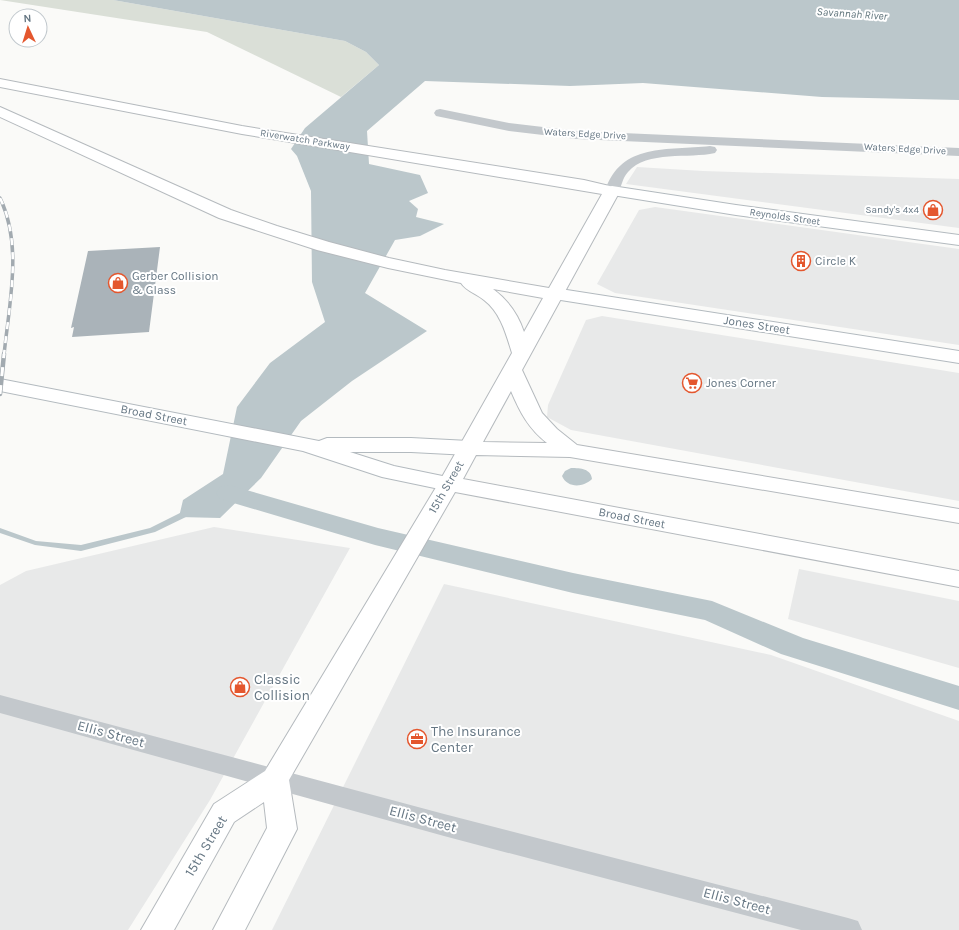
<svg xmlns="http://www.w3.org/2000/svg" width="959" height="930" font-family="Karla,sans-serif">
<rect width="100%" height="100%" fill="#fafaf8"/>
<!-- built -->
<path fill="#e8e9e9" d="M 637,167 L 703,171 L 959,179 L 959,228 L 626,184 Z
M 655,207 L 959,249 L 959,345 L 615,293 L 597,284 L 639,210 Z
M 602,316 L 959,373 L 959,501 L 571,430 L 547,417 L 548,405 L 586,320 Z
M 214,527 L 350,548 L 210,800 L 128,930 L 0,930 L 0,585 L 26,571 Z
M 799,569 L 959,601 L 959,668 L 788,619 Z
M 444,584 L 771,655 L 959,721 L 959,930 L 272,930 Z"/>
<!-- green -->
<path fill="#dadfd7" d="M 0,0 L 113,0 L 345,41 L 366,52 L 379,65 L 341,97 L 207,32 Z"/>
<!-- water -->
<path fill="#bbc7cb" d="M 113,0 L 959,0 L 959,100 L 822,97 L 643,83 L 570,86 L 425,81 L 367,131 L 369,164 L 420,175 L 428,193 L 409,201 L 418,209 L 416,217 L 444,224 L 420,236 L 395,240 L 365,293 L 427,331 L 352,381 L 301,421 L 261,478 L 220,518 L 179,517 L 183,500 L 223,474 L 237,407 L 270,363 L 325,322 L 312,282 L 311,191 L 297,156 L 291,149 L 305,128 L 379,65 L 366,52 L 345,41 Z
M 571,468 C 581,468 591,469 592,479 C 583,488 567,488 562,476 L 565,471 Z"/>
<g fill="none" stroke-linecap="round" stroke-linejoin="round">
<!-- stream -->
<path fill="#bbc7cb" fill-rule="evenodd" d="M 184,511 L 190,511 L 191,513 L 190,515 L 155,532 L 81,551 L 35,545 L 0,533 L 0,528 L 36,541 L 81,545 L 150,528 Z"/>
<!-- canal -->
<path fill="#bbc7cb" fill-rule="evenodd" d="M 229,485 L 378,528 L 573,573 L 712,601 L 803,638 L 959,686 L 959,710 L 781,654 L 705,620 L 573,593 L 375,545 L 220,499 L 216,493 L 220,487 Z"/>
</g>
<!-- building -->
<path fill="#aab3b9" d="M 160,247 L 149,332 L 72,337 L 74,327 L 71,328 L 88,251 Z"/>
<g fill="none" stroke-linecap="round" stroke-linejoin="round">
<defs>
<path id="secondary" d="M 612,186 L 736,205 L 959,235 L 959,245 L 736,215 L 606,194 L 604,191 L 606,188 Z
M 554,288 L 959,351 L 959,363 L 548,298 L 545,294 L 548,290 Z
M 0,379 L 319,441 L 327,438 L 411,438 L 469,441 L 477,443 L 480,448 L 477,453 L 469,455 L 411,452 L 350,452 L 394,466 L 457,479 L 460,484 L 457,489 L 449,491 L 382,477 L 303,451 L 0,391 Z"/>
<path id="primary" d="M 0,79 L 242,126 L 584,180 L 618,188 L 620,191 L 522,370 L 542,413 L 557,429 L 577,445 L 959,509 L 959,523 L 570,457 L 476,455 L 463,479 L 959,571 L 959,587 L 455,492 L 289,780 L 297,829 L 245,930 L 213,930 L 267,828 L 264,802 L 234,822 L 174,930 L 141,930 L 214,804 L 265,771 L 438,484 L 512,353 C 506,334 501,313 484,300 C 477,294 466,291 461,283 L 388,268 L 317,250 L 219,218 L 0,117 L 0,107 L 231,210 L 277,226 L 329,242 L 389,258 L 445,270 L 549,288 L 602,194 L 242,134 L 0,87 ZM 493,289 L 543,298 L 524,332 C 518,314 508,300 493,289 ZM 511,391 C 520,412 528,428 547,443 L 483,442 Z"/>
</defs>
<!-- secondary casing -->
<use href="#secondary" stroke="#b3babf" stroke-width="2"/>
<!-- primary casing -->
<use href="#primary" stroke="#b5babe" stroke-width="2"/>
<!-- street -->
<path fill="#c3c8cc" fill-rule="evenodd" d="M 440,109 L 509,123 L 577,131 L 959,148 L 959,156 L 577,139 L 509,131 L 436,116 L 434,113 L 436,110 Z
M 710,146 L 715,147 L 717,150 L 715,153 C 689,159 647,150 628,172 C 622,178 622,187 617,194 L 612,195 L 607,194 L 605,191 C 621,142 668,151 710,146 Z
M 0,695 L 444,814 L 848,918 L 858,921 L 862,930 L 801,930 L 444,836 L 0,713 Z"/>
<!-- secondary -->
<use href="#secondary" fill="#fff" fill-rule="evenodd"/>
<!-- primary -->
<use href="#primary" fill="#fff" fill-rule="evenodd"/>
<defs>
<path id="rail-far1" d="M 0,198 C 23,245 9,304 4,355"/>
<path id="rail" d="M 0,394 L 4,354"/>
</defs>
<!-- rail-far1 casing -->
<use href="#rail-far1" stroke="#a2aab0" stroke-width="3.5"/>
<!-- rail casing -->
<use href="#rail" stroke="#a2aab0" stroke-width="4.5"/>
<!-- rail-far1 -->
<use href="#rail-far1" stroke="#fff" stroke-width="2.5" stroke-dasharray="7" stroke-linecap="butt"/>
<!-- rail -->
<use href="#rail" stroke="#fff" stroke-width="3" stroke-dasharray="9" stroke-linecap="butt"/>
</g>
<!-- icons -->
<defs>
<symbol id="shop-ring" viewBox="-11 -11 22 22"><circle r="9.5" fill="#fff" stroke="#e4572e" stroke-width="1.5"/><path d="M-5-2.5h2.3a2.7 3.5 0 0 1 5.4 0H5L5.5 6h-11ZM-1.5-2.5h3a1.5 2.3 0 0 0-3 0Z" fill="#e4572e"/></symbol>
<symbol id="building-ring" viewBox="-11 -11 22 22"><circle r="9.5" fill="#fff" stroke="#e4572e" stroke-width="1.5"/><path d="M-4-6H4V6H1V3H-1V6H-4ZM-2.5-4.3h1.7v1.8h-1.7ZM.8-4.3h1.7v1.8H.8ZM-2.5-1h1.7V.8h-1.7ZM.8-1h1.7V.8H.8Z" fill="#e4572e"/></symbol>
<symbol id="supermarket-ring" viewBox="-11 -11 22 22"><circle r="9.5" fill="#fff" stroke="#e4572e" stroke-width="1.5"/><path d="M-6-5.5h2.5l.6 2H6L4.5 2H-2.5L-4.4-4H-6ZM-1.5 3.2a1.3 1.3 0 1 0 .1 0ZM3 3.2a1.3 1.3 0 1 0 .1 0Z" fill="#e4572e"/></symbol>
<symbol id="office-ring" viewBox="-11 -11 22 22"><circle r="9.5" fill="#fff" stroke="#e4572e" stroke-width="1.5"/><path d="M-6-3h4V-5.5h4V-3h4V5H-6ZM-1-4.5V-3h2v-1.5ZM-6 0V1H6V0Z" fill="#e4572e"/></symbol>
</defs>
<g fill-rule="evenodd">
<use href="#shop-ring" x="922" y="199" width="22" height="22"/>
<use href="#building-ring" x="790" y="250" width="22" height="22"/>
<use href="#shop-ring" x="107" y="272" width="22" height="22"/>
<use href="#supermarket-ring" x="681" y="372" width="22" height="22"/>
<use href="#shop-ring" x="229" y="676" width="22" height="22"/>
<use href="#office-ring" x="406" y="728" width="22" height="22"/>
</g>
<g text-anchor="middle" dominant-baseline="central" stroke-width="4" stroke-linejoin="round" paint-order="stroke">
<!-- far-street labels -->
<g font-size="10" fill="#657683" stroke="#fff">
<text transform="translate(585 134) rotate(3)">Waters Edge Drive</text>
<text transform="translate(305 140) rotate(9)">Riverwatch Parkway</text>
<text transform="translate(905 149) rotate(3)">Waters Edge Drive</text>
<text transform="translate(785 217) rotate(8)">Reynolds Street</text>
</g>
<!-- far-poi labels -->
<g font-size="10" fill="#657683" stroke="#fff" text-anchor="end">
<text x="919" y="210">Sandy's 4x4</text>
</g>
<!-- far-water labels -->
<g font-size="11" font-style="italic" fill="#60757c" stroke="#fff">
<text transform="translate(852 14) rotate(4)">Savannah River</text>
</g>
<!-- poi labels -->
<g font-size="12" fill="#657683" stroke="#fff" text-anchor="start">
<text x="815" y="261">Circle K</text>
<text x="132" y="276">Gerber Collision<tspan x="132" dy="14">&amp; Glass</tspan></text>
<text x="706" y="383">Jones Corner</text>
</g>
<!-- street labels -->
<g font-size="12" fill="#657683" stroke="#fff">
<text transform="translate(757 325) rotate(9)">Jones Street</text>
<text transform="translate(154 415) rotate(11)">Broad Street</text>
<text transform="translate(446 487) rotate(-60)">15th Street</text>
<text transform="translate(632 518) rotate(11)">Broad Street</text>
</g>
<!-- near-poi labels -->
<g font-size="14" fill="#657683" stroke="#fff" text-anchor="start">
<text x="254" y="679">Classic<tspan x="254" dy="16">Collision</tspan></text>
<text x="431" y="731">The Insurance<tspan x="431" dy="16">Center</tspan></text>
</g>
<!-- near-street labels -->
<g font-size="14" fill="#657683" stroke="#fff">
<text transform="translate(111 734) rotate(15)">Ellis Street</text>
<text transform="translate(423 819) rotate(15)">Ellis Street</text>
<text transform="translate(206 846) rotate(-59)">15th Street</text>
<text transform="translate(737 901) rotate(15)">Ellis Street</text>
</g>
</g>
<!-- north arrow -->
<g transform="translate(28 28) rotate(356)"><circle r="19" fill="#ffffff" stroke="#c1c8cd"/>
<path d="M0-3L7 15L0 10L-7 15Z" fill="#e4572e"/>
<text y="-6" font-size="11" font-weight="bold" text-anchor="middle" fill="#657683">N</text>
</g>
</svg>
